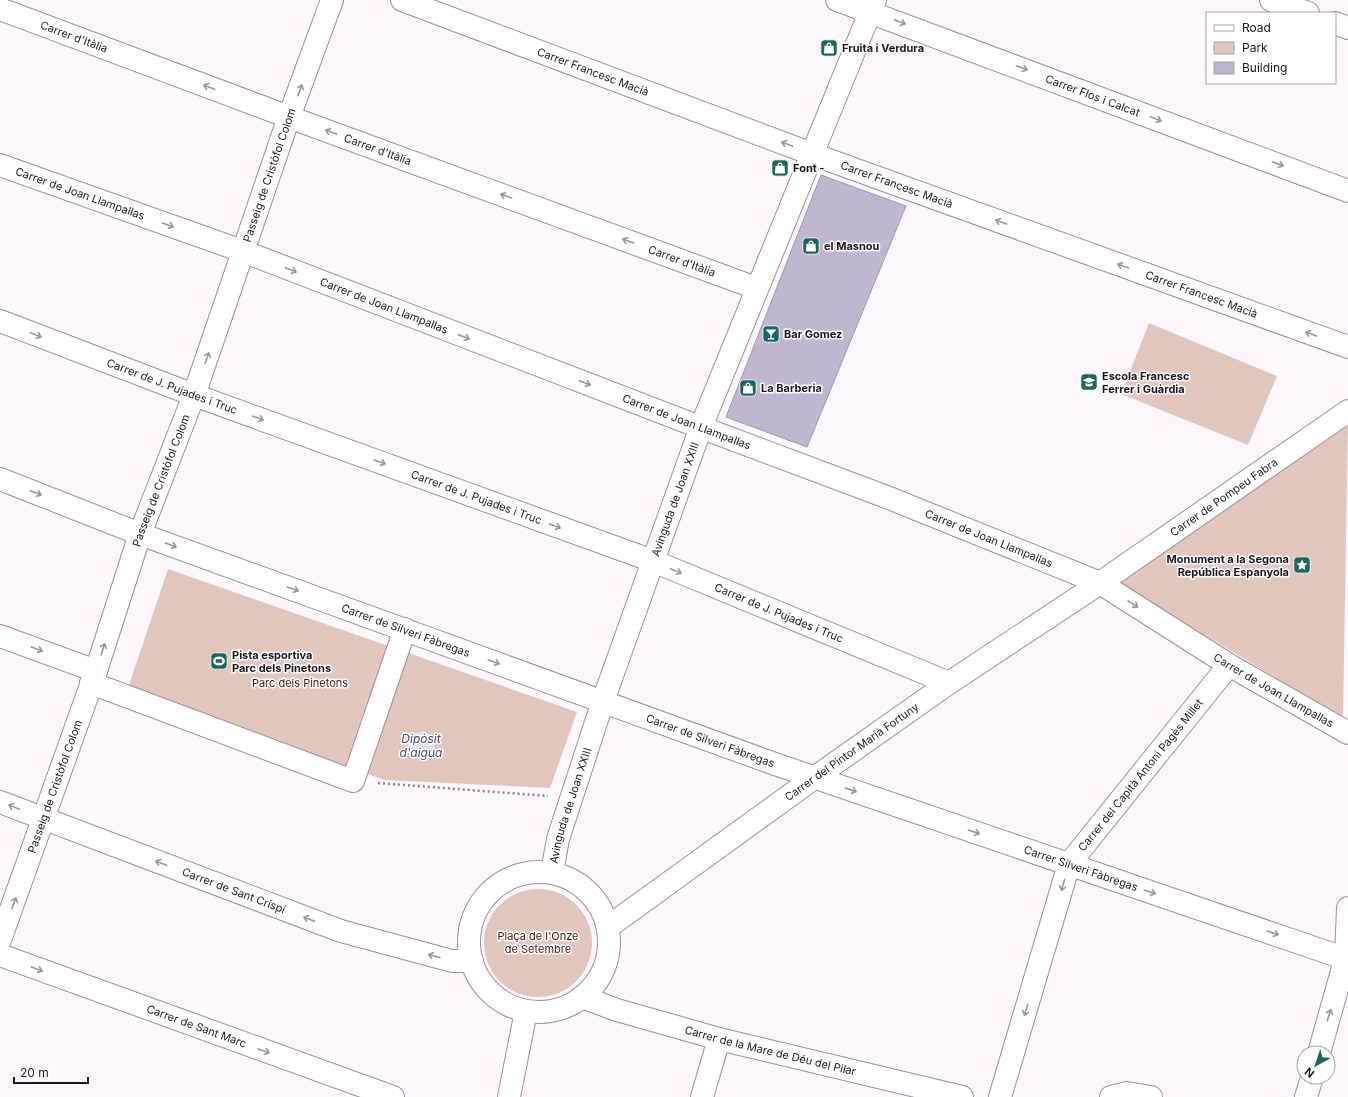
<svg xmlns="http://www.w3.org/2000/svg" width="1348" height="1097" font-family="Inter,sans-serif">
<rect width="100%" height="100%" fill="#fef8fc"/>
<!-- green -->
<path fill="#e1c6be" d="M 1149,323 L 1277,376 L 1248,445 L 1121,394 Z
M 1348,422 L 1343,718 L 1118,583 Z
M 168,569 L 577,712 L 550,788 L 385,780 L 267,740 L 129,685 Z
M484 943a54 54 0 1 1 108 0a54 54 0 1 1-108 0Z"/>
<!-- water -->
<path fill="#d9e0fd" d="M408 745a13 13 0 1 1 26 0a13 13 0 1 1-26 0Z"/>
<!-- building -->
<path fill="#c1b6cf" stroke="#a196af" d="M 821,175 L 906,206 L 807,447 L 726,417 Z"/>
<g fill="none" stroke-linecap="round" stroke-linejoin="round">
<defs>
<g id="street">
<path id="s1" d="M 402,0 L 812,154 L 1348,347"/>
<path id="s2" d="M 837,0 L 1348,191"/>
<path id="s3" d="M 0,9 L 289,117 L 756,288"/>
<path id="s4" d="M 0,165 L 245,252 L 684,421 L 884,496 L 1100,583 L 1229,665 L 1348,733"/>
<path id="s5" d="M 0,321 L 194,395 L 653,561 L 949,683"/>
<path id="s6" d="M 0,479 L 140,534 L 772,763 L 1335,955 L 1348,957"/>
<path d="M 0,636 L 96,671"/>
<path d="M 91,683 L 353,781 L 405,629"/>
<path id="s7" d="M 0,802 L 341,931 L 452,961 L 472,961"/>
<path id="s8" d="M 552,872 L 558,839 L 603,701 L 701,427 L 875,0"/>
<circle cx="539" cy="942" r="70"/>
<path id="s9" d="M 608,927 L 814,778 L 949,683 L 1100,583 L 1348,411"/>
<path id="s10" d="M 0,940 L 96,671 L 140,534 L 194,395 L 289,117 L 332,0"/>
<path id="s11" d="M 0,955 L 393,1097"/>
<path id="s12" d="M 582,997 L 617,1010 L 719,1039 L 962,1097"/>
<path d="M 1319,1053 L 1346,957 L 1348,908"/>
<path d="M 509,1097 L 526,1011"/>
<path d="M 702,1097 L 719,1039"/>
<path id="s13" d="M 1000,1097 L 1069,864 L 1229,665"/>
<path d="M 1111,1097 L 1127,1093 L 1151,1097"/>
<path d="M 1306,1097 L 1312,1077"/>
</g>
<path id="secondary" d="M 1271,0 L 1308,13
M 1335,23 L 1348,28"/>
</defs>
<!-- street casing -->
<use href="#street" stroke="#a28b9c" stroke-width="24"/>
<!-- secondary casing -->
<use href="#secondary" stroke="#a28b9c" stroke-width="24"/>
<!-- path -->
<path stroke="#8b8389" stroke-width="2.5" stroke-dasharray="2 3" stroke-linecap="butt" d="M 378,783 L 548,796"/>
<!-- street -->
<use href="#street" stroke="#fff" stroke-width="22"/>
<!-- secondary -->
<use href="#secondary" stroke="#fff" stroke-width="22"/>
</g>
<!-- one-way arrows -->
<defs><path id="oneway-shaft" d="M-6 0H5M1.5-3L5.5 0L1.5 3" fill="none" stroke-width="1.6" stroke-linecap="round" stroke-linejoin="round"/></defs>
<g stroke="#9a9699">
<use href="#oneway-shaft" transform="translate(900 22) rotate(21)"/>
<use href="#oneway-shaft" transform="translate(1022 68) rotate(21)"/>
<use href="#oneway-shaft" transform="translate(209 87) rotate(-159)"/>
<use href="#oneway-shaft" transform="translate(300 90) rotate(-70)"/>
<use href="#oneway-shaft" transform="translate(1156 119) rotate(21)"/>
<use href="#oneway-shaft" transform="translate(331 132) rotate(-160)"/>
<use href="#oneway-shaft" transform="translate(787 144) rotate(-159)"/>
<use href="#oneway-shaft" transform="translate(1278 164) rotate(21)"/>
<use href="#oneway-shaft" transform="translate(506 196) rotate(-160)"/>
<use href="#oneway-shaft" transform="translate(1001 222) rotate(-160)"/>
<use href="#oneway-shaft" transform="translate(168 225) rotate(20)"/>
<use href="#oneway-shaft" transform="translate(628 241) rotate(-160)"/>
<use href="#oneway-shaft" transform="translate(1123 266) rotate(-160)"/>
<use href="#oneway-shaft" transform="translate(291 270) rotate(21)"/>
<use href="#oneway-shaft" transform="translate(1311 334) rotate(-160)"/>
<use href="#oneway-shaft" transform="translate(36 335) rotate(21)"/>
<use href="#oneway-shaft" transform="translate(464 337) rotate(21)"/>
<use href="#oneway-shaft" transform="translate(207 358) rotate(-71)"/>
<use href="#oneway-shaft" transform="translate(585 383) rotate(21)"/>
<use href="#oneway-shaft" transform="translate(258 418) rotate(20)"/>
<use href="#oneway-shaft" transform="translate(380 462) rotate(20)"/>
<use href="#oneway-shaft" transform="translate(36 493) rotate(21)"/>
<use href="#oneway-shaft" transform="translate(555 526) rotate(20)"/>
<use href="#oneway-shaft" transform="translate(171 545) rotate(20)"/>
<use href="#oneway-shaft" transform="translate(676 571) rotate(22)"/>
<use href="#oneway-shaft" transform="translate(293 589) rotate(20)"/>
<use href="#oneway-shaft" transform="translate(1133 604) rotate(33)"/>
<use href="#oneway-shaft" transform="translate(37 649) rotate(20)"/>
<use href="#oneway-shaft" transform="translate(103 649) rotate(-72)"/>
<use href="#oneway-shaft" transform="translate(494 662) rotate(20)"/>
<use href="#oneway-shaft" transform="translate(851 790) rotate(19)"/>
<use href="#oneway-shaft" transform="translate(14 807) rotate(-158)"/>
<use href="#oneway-shaft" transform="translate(974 832) rotate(19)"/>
<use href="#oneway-shaft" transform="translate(161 863) rotate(-159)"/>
<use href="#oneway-shaft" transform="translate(1063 885) rotate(106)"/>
<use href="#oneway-shaft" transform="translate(1150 892) rotate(19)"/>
<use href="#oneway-shaft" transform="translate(14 903) rotate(-70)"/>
<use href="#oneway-shaft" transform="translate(309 919) rotate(-159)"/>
<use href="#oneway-shaft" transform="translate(1273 933) rotate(19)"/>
<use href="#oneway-shaft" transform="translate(434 956) rotate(-165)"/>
<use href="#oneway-shaft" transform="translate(37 969) rotate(20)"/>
<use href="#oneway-shaft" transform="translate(1026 1010) rotate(106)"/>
<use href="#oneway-shaft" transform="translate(1329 1015) rotate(-74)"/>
<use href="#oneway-shaft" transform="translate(264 1051) rotate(20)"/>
</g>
<!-- icons -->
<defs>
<symbol id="shop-square" viewBox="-11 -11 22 22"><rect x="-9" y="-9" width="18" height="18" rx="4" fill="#1b655d" stroke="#fff"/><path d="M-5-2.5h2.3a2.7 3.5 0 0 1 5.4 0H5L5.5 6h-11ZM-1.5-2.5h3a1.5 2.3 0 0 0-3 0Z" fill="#fff"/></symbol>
<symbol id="bar-square" viewBox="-11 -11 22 22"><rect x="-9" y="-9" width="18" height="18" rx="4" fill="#1b655d" stroke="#fff"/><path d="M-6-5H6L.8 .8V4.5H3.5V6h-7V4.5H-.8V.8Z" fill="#fff"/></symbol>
<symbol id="school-square" viewBox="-11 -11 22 22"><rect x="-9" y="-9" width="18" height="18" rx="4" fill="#1b655d" stroke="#fff"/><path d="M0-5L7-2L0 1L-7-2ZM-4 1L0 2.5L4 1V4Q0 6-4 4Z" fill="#fff"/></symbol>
<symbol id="sight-square" viewBox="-11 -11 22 22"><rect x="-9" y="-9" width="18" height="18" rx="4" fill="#1b655d" stroke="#fff"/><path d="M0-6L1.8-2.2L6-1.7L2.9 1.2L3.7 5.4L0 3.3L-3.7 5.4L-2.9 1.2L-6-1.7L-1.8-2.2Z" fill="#fff"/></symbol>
<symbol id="stadium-square" viewBox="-11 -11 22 22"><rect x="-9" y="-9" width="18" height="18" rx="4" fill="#1b655d" stroke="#fff"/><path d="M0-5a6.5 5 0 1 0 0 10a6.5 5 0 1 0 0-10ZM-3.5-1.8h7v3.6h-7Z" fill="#fff"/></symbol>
</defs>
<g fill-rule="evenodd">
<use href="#shop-square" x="819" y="38" width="20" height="20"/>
<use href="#shop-square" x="770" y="158" width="20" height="20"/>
<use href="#shop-square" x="801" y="236" width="20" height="20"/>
<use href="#bar-square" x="761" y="324" width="20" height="20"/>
<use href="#school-square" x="1079" y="372" width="20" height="20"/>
<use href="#shop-square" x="738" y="378" width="20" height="20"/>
<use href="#sight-square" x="1292" y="555" width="20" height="20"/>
<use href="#stadium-square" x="209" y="651" width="20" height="20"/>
</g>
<g text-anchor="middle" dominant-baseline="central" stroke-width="3" stroke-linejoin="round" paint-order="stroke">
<!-- street labels -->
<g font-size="11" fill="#1f161d" stroke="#fff">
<text stroke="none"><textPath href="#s3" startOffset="79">Carrer d'Itàlia</textPath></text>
<text stroke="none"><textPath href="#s1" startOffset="204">Carrer Francesc Macià</textPath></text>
<text stroke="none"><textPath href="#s2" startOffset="273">Carrer Flos i Calcat</textPath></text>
<text stroke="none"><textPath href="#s3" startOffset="403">Carrer d'Itàlia</textPath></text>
<text stroke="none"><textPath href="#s10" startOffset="811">Passeig de Cristòfol Colom</textPath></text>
<text stroke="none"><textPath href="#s1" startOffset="528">Carrer Francesc Macià</textPath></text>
<text stroke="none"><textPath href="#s4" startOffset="85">Carrer de Joan Llampallas</textPath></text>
<text stroke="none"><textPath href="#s3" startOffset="727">Carrer d'Itàlia</textPath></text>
<text stroke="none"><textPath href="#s1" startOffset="852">Carrer Francesc Macià</textPath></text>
<text stroke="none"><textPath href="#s4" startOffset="409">Carrer de Joan Llampallas</textPath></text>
<text stroke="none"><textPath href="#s5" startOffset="184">Carrer de J. Pujades i Truc</textPath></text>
<text stroke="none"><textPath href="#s4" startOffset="733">Carrer de Joan Llampallas</textPath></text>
<text stroke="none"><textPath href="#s10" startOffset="487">Passeig de Cristòfol Colom</textPath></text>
<text stroke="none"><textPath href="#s5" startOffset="508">Carrer de J. Pujades i Truc</textPath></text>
<text stroke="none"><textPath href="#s9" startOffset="751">Carrer de Pompeu Fabra</textPath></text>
<text stroke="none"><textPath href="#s8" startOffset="393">Avinguda de Joan XXIII</textPath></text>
<text stroke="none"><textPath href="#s4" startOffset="1057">Carrer de Joan Llampallas</textPath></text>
<text stroke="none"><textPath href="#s5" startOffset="832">Carrer de J. Pujades i Truc</textPath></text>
<text stroke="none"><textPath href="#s6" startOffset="433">Carrer de Silveri Fàbregas</textPath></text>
<text stroke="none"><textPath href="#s4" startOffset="1381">Carrer de Joan Llampallas</textPath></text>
<text stroke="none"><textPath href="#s6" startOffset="757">Carrer de Silveri Fàbregas</textPath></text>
<text stroke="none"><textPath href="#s9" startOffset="300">Carrer del Pintor Marià Fortuny</textPath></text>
<text stroke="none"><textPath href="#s13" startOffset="357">Carrer del Capità Antoni Pagès Millet</textPath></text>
<text stroke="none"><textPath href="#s10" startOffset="163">Passeig de Cristòfol Colom</textPath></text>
<text stroke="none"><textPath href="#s8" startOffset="69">Avinguda de Joan XXIII</textPath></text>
<text stroke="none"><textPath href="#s6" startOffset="1149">Carrer Silveri Fàbregas</textPath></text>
<text stroke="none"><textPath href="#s7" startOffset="250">Carrer de Sant Crispí</textPath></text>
<text stroke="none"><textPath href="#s11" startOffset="209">Carrer de Sant Marc</textPath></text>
<text stroke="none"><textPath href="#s12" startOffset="196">Carrer de la Mare de Déu del Pilar</textPath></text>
</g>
<!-- poi labels -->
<g font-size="11" font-weight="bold" fill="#1f161d" stroke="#fff" text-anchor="start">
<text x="842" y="48">Fruita i Verdura</text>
<text x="793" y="168">Font -</text>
<text x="824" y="246">el Masnou</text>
<text x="784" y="334">Bar Gomez</text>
<text x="1102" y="376">Escola Francesc<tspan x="1102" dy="13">Ferrer i Guàrdia</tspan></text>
<text x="761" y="388">La Barberia</text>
<text x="1289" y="559" text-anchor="end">Monument a la Segona<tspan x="1289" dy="13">República Espanyola</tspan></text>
<text x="232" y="655">Pista esportiva<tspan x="232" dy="13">Parc dels Pinetons</tspan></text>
</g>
<!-- park labels -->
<g font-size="11" fill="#4a180a" stroke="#fff">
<text x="300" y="683">Parc dels Pinetons</text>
<text x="538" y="936">Plaça de l'Onze<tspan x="538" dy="13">de Setembre</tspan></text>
</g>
<!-- water labels -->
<g font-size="12" font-style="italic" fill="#414979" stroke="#fff">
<text x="421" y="738">Dipòsit<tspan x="421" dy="14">d'aigua</tspan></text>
</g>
</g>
<!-- legend -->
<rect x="1206" y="12" width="130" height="72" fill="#ffffff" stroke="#a5a2a5"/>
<rect x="1214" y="25" width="20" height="6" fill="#ffffff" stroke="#a5a2a5"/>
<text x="1242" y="32" font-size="12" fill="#1f161d">Road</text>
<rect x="1214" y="42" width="20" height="12" fill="#e1c6be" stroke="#a5a2a5"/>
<text x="1242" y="52" font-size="12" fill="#1f161d">Park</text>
<rect x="1214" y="62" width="20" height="12" fill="#c1b6cf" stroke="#a5a2a5"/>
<text x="1242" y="72" font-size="12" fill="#1f161d">Building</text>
<!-- north arrow -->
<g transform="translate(1316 1065) rotate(220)"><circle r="19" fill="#ffffff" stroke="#a5a2a5"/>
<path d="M0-3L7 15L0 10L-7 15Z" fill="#1b655d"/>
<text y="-6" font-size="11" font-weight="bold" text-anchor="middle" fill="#1f161d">N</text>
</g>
<!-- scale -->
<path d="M14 1077v6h74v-6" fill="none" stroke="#1f161d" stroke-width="2"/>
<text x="20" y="1077" font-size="12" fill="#1f161d" stroke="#ffffff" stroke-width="3" paint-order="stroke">20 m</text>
</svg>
